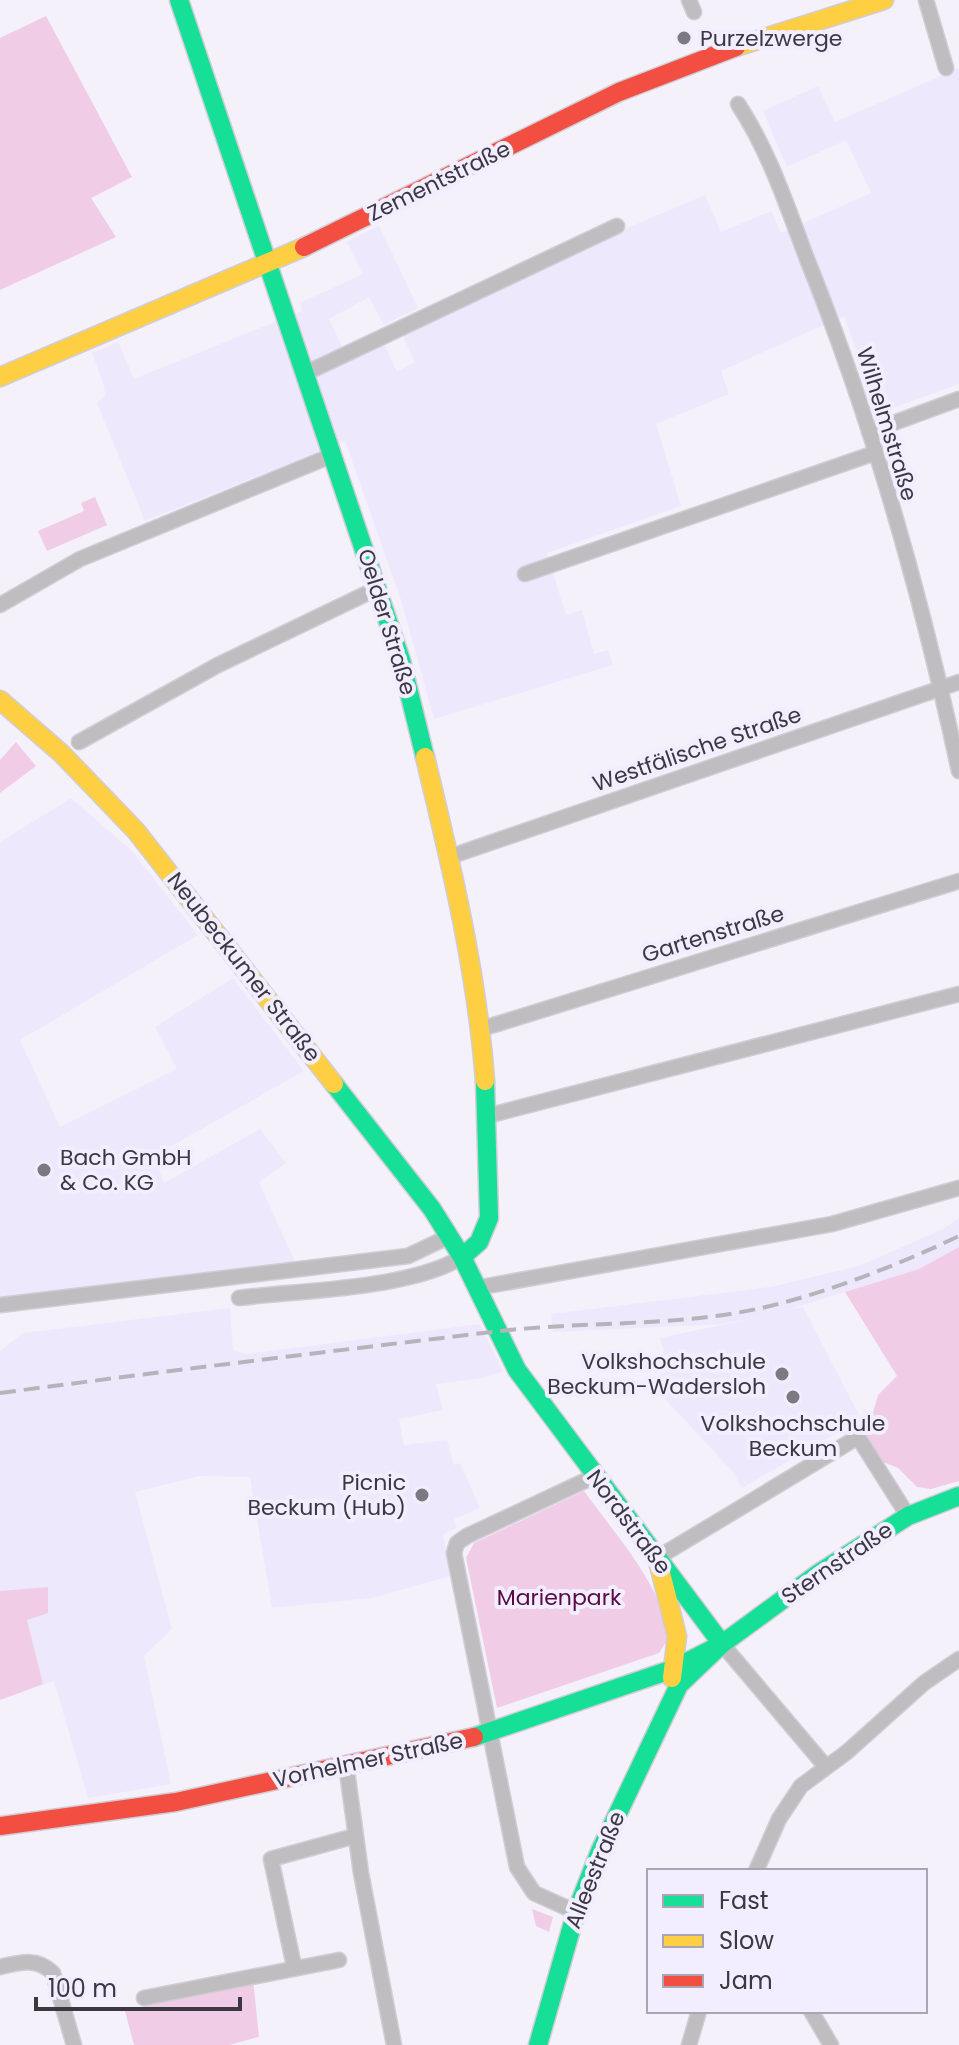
<svg xmlns="http://www.w3.org/2000/svg" width="959" height="2045" font-family="Poppins,sans-serif">
<rect width="100%" height="100%" fill="#f4f1fb"/>
<!-- built -->
<path fill="#eee8fd" d="M 959,68 L 959,384 L 879,413 L 844,316 L 721,371 L 729,394 L 656,424 L 681,506 L 547,553 L 566,615 L 582,610 L 594,654 L 608,650 L 613,665 L 434,719 L 401,600 L 345,441 L 145,521 L 97,403 L 105,395 L 104,385 L 92,353 L 118,342 L 134,379 L 302,311 L 300,303 L 363,274 L 347,242 L 379,226 L 418,308 L 384,325 L 369,297 L 329,319 L 349,361 L 385,345 L 397,372 L 415,362 L 403,336 L 625,229 L 705,195 L 721,232 L 771,211 L 781,233 L 871,193 L 846,140 L 787,167 L 763,111 L 818,86 L 835,122 Z
M 71,798 L 132,851 L 198,935 L 20,1040 L 60,1127 L 177,1069 L 155,1027 L 233,978 L 304,1071 L 154,1156 L 164,1183 L 260,1129 L 286,1163 L 259,1182 L 296,1264 L 0,1311 L 0,842 Z
M 959,1218 L 959,1247 L 919,1269 L 786,1310 L 803,1307 L 861,1419 L 742,1488 L 733,1472 L 654,1387 L 659,1381 L 664,1349 L 659,1338 L 765,1316 L 722,1324 L 553,1332 L 551,1314 L 770,1287 L 859,1266 L 943,1229 Z
M 230,1308 L 233,1350 L 246,1354 L 480,1324 L 503,1371 L 483,1378 L 436,1384 L 443,1410 L 399,1419 L 404,1445 L 447,1440 L 454,1465 L 460,1463 L 480,1508 L 454,1519 L 457,1528 L 443,1534 L 450,1576 L 372,1598 L 272,1608 L 250,1477 L 200,1476 L 135,1492 L 172,1629 L 144,1656 L 171,1784 L 88,1798 L 54,1681 L 0,1700 L 0,1351 L 23,1333 Z"/>
<!-- green -->
<path fill="#f1cce6" d="M 46,16 L 132,177 L 91,198 L 116,237 L 0,290 L 0,38 Z
M 95,497 L 107,525 L 47,551 L 38,531 L 84,511 L 81,503 Z
M 16,742 L 36,766 L 0,793 L 0,760 Z
M 959,1247 L 959,1481 L 931,1489 L 917,1487 L 898,1468 L 883,1462 L 866,1437 L 878,1395 L 897,1376 L 845,1292 L 919,1269 Z
M 584,1491 C 617,1537 658,1580 670,1636 L 659,1653 L 497,1708 L 466,1558 L 474,1543 Z
M 48,1587 L 48,1613 L 27,1620 L 43,1684 L 0,1700 L 0,1591 Z
M 532,1909 L 553,1917 L 549,1932 L 536,1926 Z
M 253,1979 L 259,2037 L 229,2045 L 134,2045 L 125,2011 Z"/>
<g fill="none" stroke-linecap="round" stroke-linejoin="round">
<defs>
<path id="street" d="M 689,0 L 694,12
M 926,0 L 946,68
M 738,104 C 769,151 787,206 807,259 C 873,423 922,598 959,771
M 306,373 L 617,226
M 869,432 L 959,399
M 525,574 L 875,453
M 0,605 L 80,559 L 333,455
M 79,742 L 218,665 L 378,588
M 449,857 L 959,682
M 481,1029 L 959,881
M 487,1116 L 959,994
M 476,1288 L 832,1224 L 959,1188
M 239,1298 C 302,1290 411,1289 462,1257
M 0,1305 L 408,1256 L 450,1236
M 657,1558 L 858,1437 L 908,1516
M 722,1644 L 826,1767
M 346,1764 L 361,1873 L 394,2045
M 756,1871 L 779,1819 L 801,1786 L 847,1752 L 924,1683 L 959,1659
M 576,1912 L 534,1893 L 517,1867 L 454,1553 L 457,1543 L 467,1536 L 595,1476
M 294,1966 L 271,1859 L 355,1836
M 0,1967 C 20,1962 37,1957 53,1973 L 74,2045
M 144,1998 L 339,1960
M 811,2011 L 831,2045
M 689,2045 L 699,2011"/>
<path id="fast" d="M 179,0 L 401,660 L 425,757
M 334,1084 L 432,1209 L 462,1257 L 517,1370 L 722,1644
M 462,1257 L 479,1242 L 489,1218 L 485,1081
M 474,1737 L 673,1669 L 722,1644
M 538,2045 L 576,1912 L 600,1851 L 679,1685 L 722,1644 L 819,1573 L 908,1516 L 959,1496"/>
<path id="slow" d="M 736,47 L 884,0
M 0,377 L 304,247
M 0,700 L 62,754 L 136,831 L 334,1084
M 425,757 C 451,864 477,972 485,1081
M 659,1565 L 677,1636 L 672,1678"/>
<path id="jam" d="M 304,247 L 619,92 L 736,47
M 0,1826 L 176,1802 L 474,1737"/>
</defs>
<!-- street casing -->
<use href="#street" stroke="#d0cdd5" stroke-width="17"/>
<!-- fast casing -->
<use href="#fast" stroke="#d0cdd5" stroke-width="21"/>
<!-- slow casing -->
<use href="#slow" stroke="#d0cdd5" stroke-width="21"/>
<!-- jam casing -->
<use href="#jam" stroke="#d0cdd5" stroke-width="21"/>
<!-- street -->
<use href="#street" stroke="#bfbdc0" stroke-width="14"/>
<!-- fast -->
<use href="#fast" stroke="#16e098" stroke-width="18"/>
<!-- slow -->
<use href="#slow" stroke="#ffcf43" stroke-width="18"/>
<!-- jam -->
<use href="#jam" stroke="#f24e42" stroke-width="18"/>
<!-- rail -->
<path stroke="#b6b4ba" stroke-width="4" stroke-dasharray="16 8" stroke-linecap="butt" d="M 0,1393 C 166,1371 333,1351 500,1331 C 587,1321 680,1327 766,1307 C 832,1291 898,1265 959,1236"/>
</g>
<!-- markers -->
<g fill="#7c7982" stroke="#f2edff" stroke-width="3">
<circle cx="684" cy="38" r="8"/>
<circle cx="44" cy="1170" r="8"/>
<circle cx="782" cy="1374" r="8"/>
<circle cx="793" cy="1397" r="8"/>
<circle cx="422" cy="1495" r="8"/>
</g>
<g text-anchor="middle" dominant-baseline="central" stroke-width="8" stroke-linejoin="round" paint-order="stroke">
<!-- poi labels -->
<g font-size="22" fill="#3b3841" stroke="#f2edff" text-anchor="start">
<text x="700" y="38">Purzelzwerge</text>
<text x="60" y="1157">Bach GmbH<tspan x="60" dy="25">&amp; Co. KG</tspan></text>
<text x="766" y="1361" text-anchor="end">Volkshochschule<tspan x="766" dy="25">Beckum-Wadersloh</tspan></text>
<text x="793" y="1423" text-anchor="middle">Volkshochschule<tspan x="793" dy="25">Beckum</tspan></text>
<text x="406" y="1482" text-anchor="end">Picnic<tspan x="406" dy="25">Beckum (Hub)</tspan></text>
</g>
<!-- street labels -->
<g font-size="22" fill="#3b3841" stroke="#f2edff">
<text transform="translate(439 181) rotate(-26)">Zementstraße</text>
<text transform="translate(887 424) rotate(73)">Wilhelmstraße</text>
<text transform="translate(387 622) rotate(73)">Oelder Straße</text>
<text transform="translate(697 749) rotate(-19)">Westfälische Straße</text>
<text transform="translate(713 934) rotate(-17)">Gartenstraße</text>
<text transform="translate(244 967) rotate(52)">Neubeckumer Straße</text>
<text transform="translate(629 1522) rotate(53)">Nordstraße</text>
<text transform="translate(837 1563) rotate(-34)">Sternstraße</text>
<text transform="translate(368 1760) rotate(-12)">Vorhelmer Straße</text>
<text transform="translate(595 1870) rotate(-68)">Alleestraße</text>
</g>
<!-- park labels -->
<g font-size="22" fill="#5b0944" stroke="#f2edff">
<text x="559" y="1597">Marienpark</text>
</g>
</g>
<!-- legend -->
<rect x="647" y="1869" width="280" height="144" fill="#f2edff" stroke="#a9a5b3" stroke-width="2"/>
<rect x="663" y="1895" width="40" height="12" fill="#16e098" stroke="#a9a5b3" stroke-width="2"/>
<text x="719" y="1909" font-size="24" fill="#3b3841">Fast</text>
<rect x="663" y="1935" width="40" height="12" fill="#ffcf43" stroke="#a9a5b3" stroke-width="2"/>
<text x="719" y="1949" font-size="24" fill="#3b3841">Slow</text>
<rect x="663" y="1975" width="40" height="12" fill="#f24e42" stroke="#a9a5b3" stroke-width="2"/>
<text x="719" y="1989" font-size="24" fill="#3b3841">Jam</text>
<!-- scale -->
<path d="M36 1997v12h204v-12" fill="none" stroke="#3b3841" stroke-width="4"/>
<text x="48" y="1997" font-size="24" fill="#3b3841" stroke="#f2edff" stroke-width="6" paint-order="stroke">100 m</text>
</svg>
